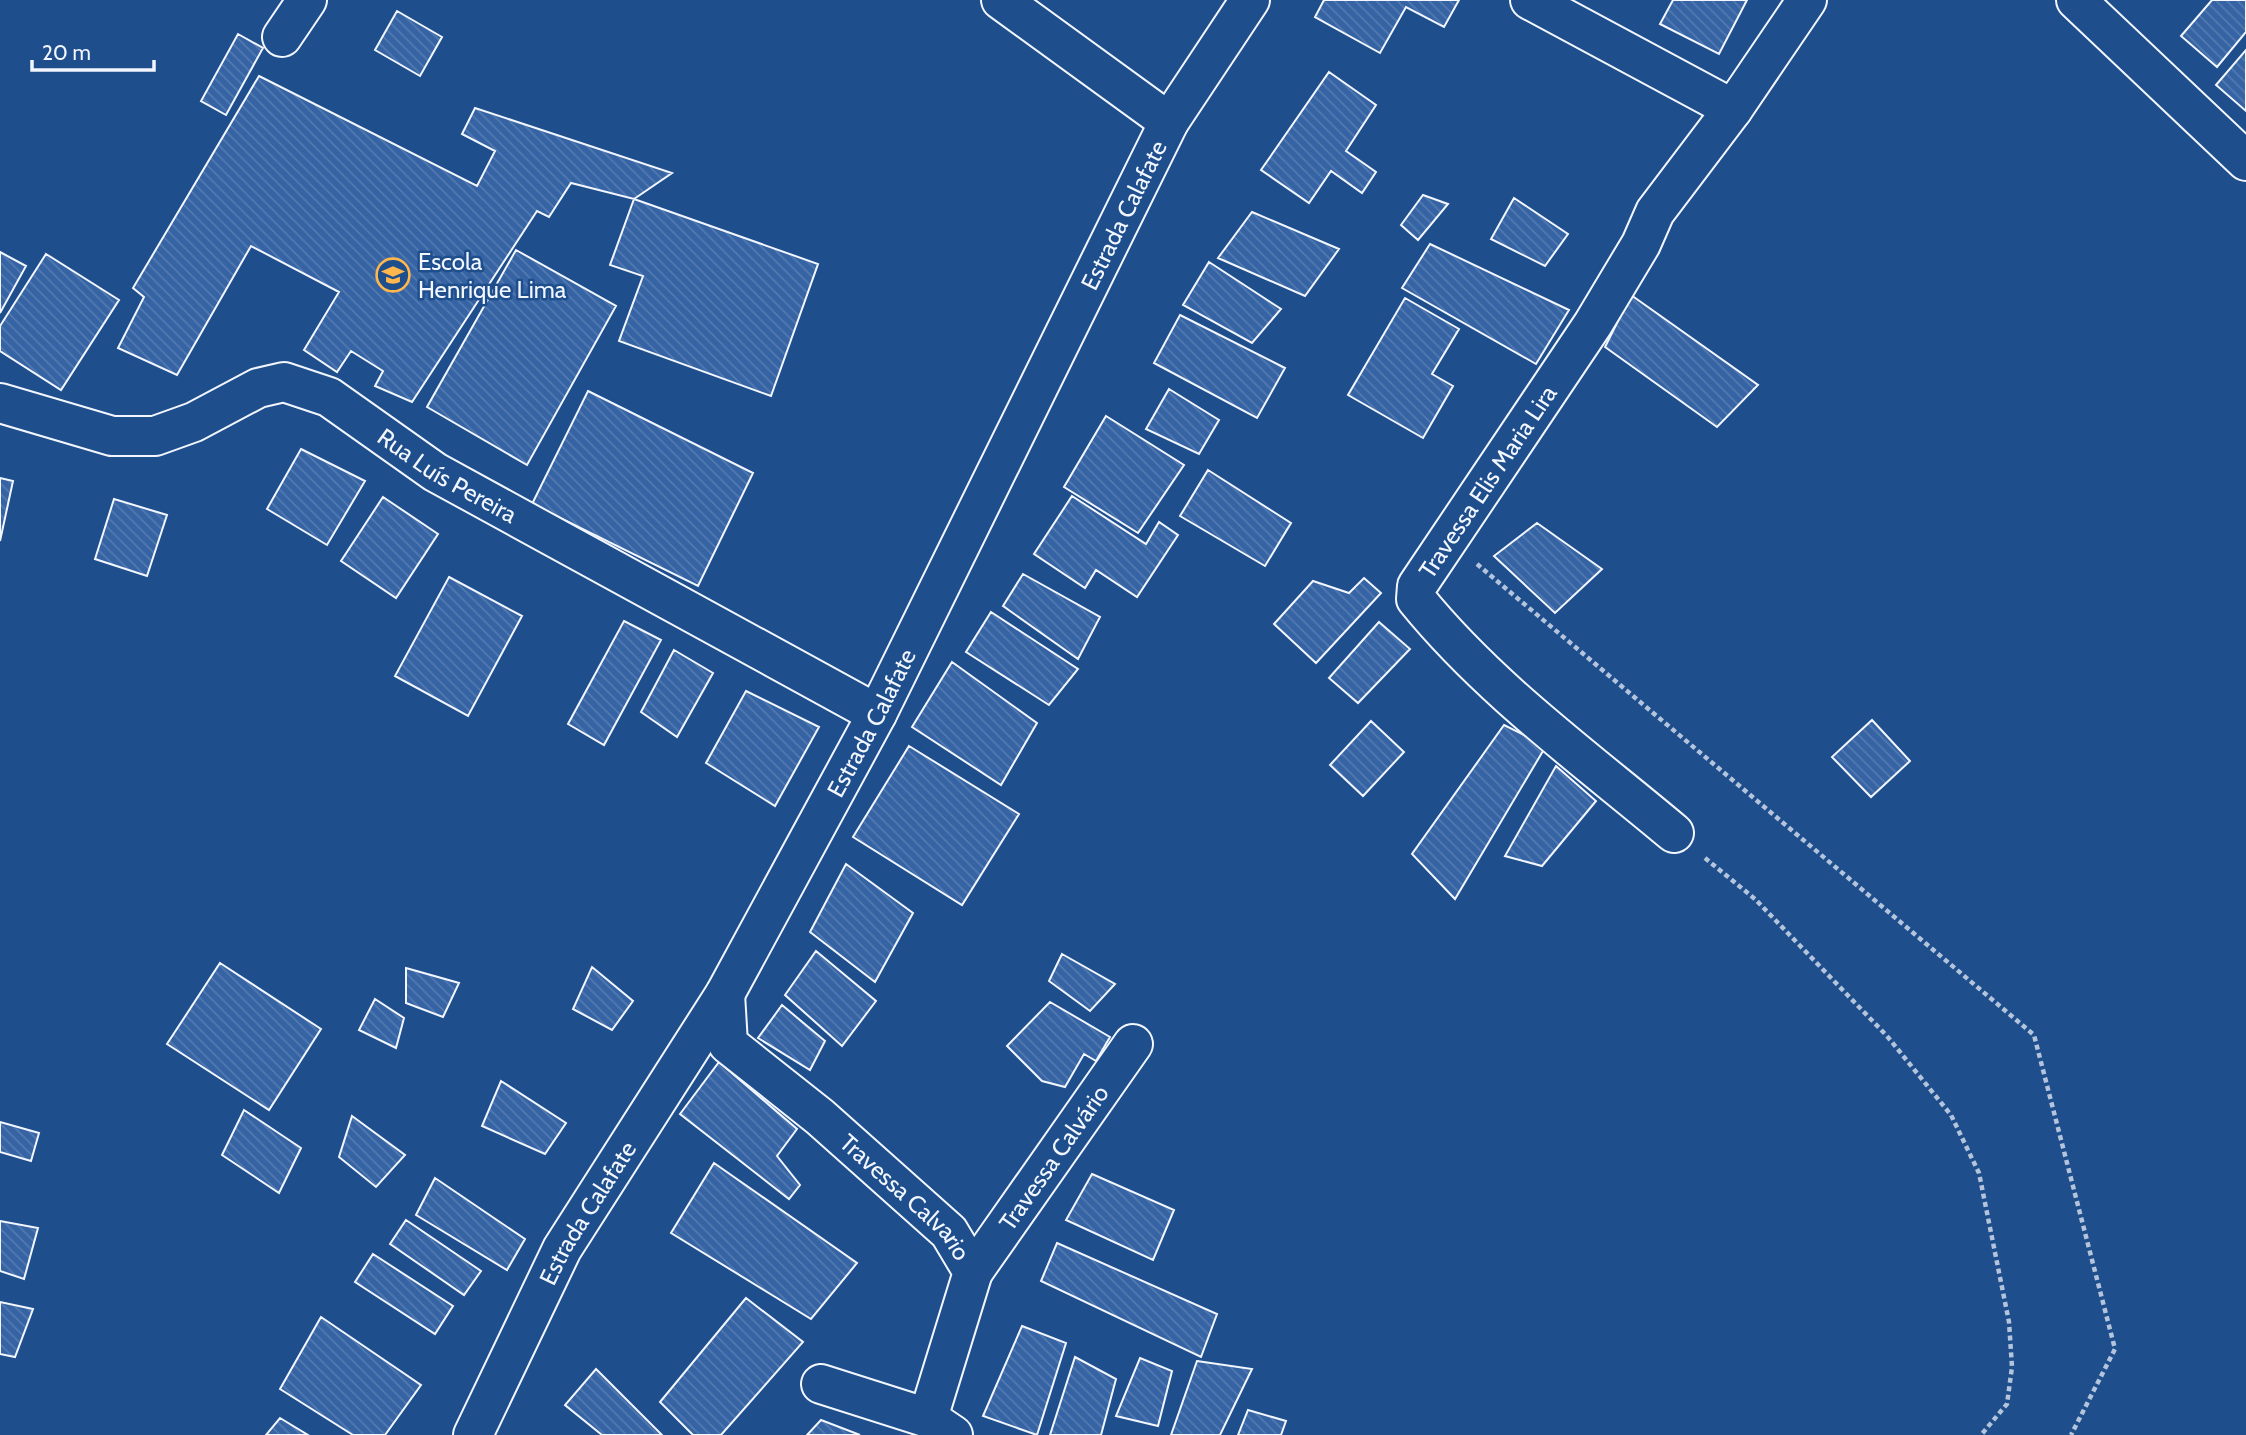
<svg xmlns="http://www.w3.org/2000/svg" width="2246" height="1435" font-family="Cabin,sans-serif">
<defs>
<pattern id="building-back-hatch" width="6" height="6" patternUnits="userSpaceOnUse" patternTransform="scale(1.75)"><rect width="6" height="6" fill="#3563a3"/><path d="M-1 5l2 2M0 0l6 6M5-1l2 2" fill="none" stroke="#537ab1"/></pattern>
</defs>
<rect width="100%" height="100%" fill="#1f4e8c"/>
<!-- building -->
<path fill="url(#building-back-hatch)" stroke="#f2f6ff" stroke-width="2" d="M 1324,0 L 1459,0 L 1444,27 L 1406,7 L 1380,53 L 1315,17 Z
M 1673,0 L 1747,0 L 1719,54 L 1660,24 Z
M 2212,0 L 2246,0 L 2246,32 L 2217,67 L 2181,36 Z
M 397,11 L 442,37 L 420,76 L 375,50 Z
M 238,34 L 263,48 L 226,115 L 201,101 Z
M 2246,50 L 2246,111 L 2216,85 Z
M 1329,72 L 1376,105 L 1346,151 L 1376,172 L 1362,193 L 1331,171 L 1309,203 L 1261,170 Z
M 259,76 L 477,186 L 495,151 L 462,134 L 475,108 L 672,173 L 634,199 L 571,183 L 549,217 L 537,211 L 412,402 L 375,386 L 383,371 L 351,351 L 337,372 L 304,350 L 339,292 L 251,246 L 177,375 L 118,348 L 144,297 L 133,288 Z
M 1423,195 L 1448,204 L 1418,240 L 1401,225 Z
M 1514,198 L 1568,234 L 1545,266 L 1491,239 Z
M 634,199 L 818,264 L 771,396 L 619,341 L 643,276 L 610,265 Z
M 1252,212 L 1339,249 L 1305,296 L 1218,258 Z
M 1430,244 L 1569,310 L 1536,364 L 1402,288 Z
M 516,250 L 616,306 L 527,465 L 427,407 Z
M 0,252 L 26,266 L 0,313 Z
M 46,254 L 119,300 L 61,390 L 0,351 L 0,326 Z
M 1209,262 L 1281,309 L 1252,343 L 1183,305 Z
M 1631,295 L 1758,385 L 1717,427 L 1605,347 Z
M 1405,298 L 1459,329 L 1432,374 L 1453,386 L 1423,438 L 1348,395 Z
M 1180,315 L 1285,368 L 1257,418 L 1154,363 Z
M 1169,389 L 1219,420 L 1199,454 L 1146,429 Z
M 588,391 L 753,473 L 698,586 L 532,504 Z
M 1106,416 L 1184,465 L 1138,533 L 1064,487 Z
M 301,449 L 365,481 L 327,545 L 267,509 Z
M 1208,470 L 1291,523 L 1265,566 L 1180,516 Z
M 0,478 L 13,481 L 0,541 Z
M 1072,496 L 1146,544 L 1159,522 L 1178,535 L 1137,597 L 1096,570 L 1085,588 L 1034,554 Z
M 383,497 L 438,534 L 396,598 L 341,561 Z
M 114,499 L 167,515 L 147,576 L 95,559 Z
M 1537,523 L 1602,569 L 1555,613 L 1494,556 Z
M 1023,574 L 1100,617 L 1078,659 L 1003,606 Z
M 449,577 L 522,616 L 468,716 L 395,676 Z
M 1364,578 L 1381,593 L 1316,663 L 1274,624 L 1313,581 L 1349,593 Z
M 991,612 L 1078,669 L 1049,705 L 966,652 Z
M 624,621 L 661,640 L 604,745 L 568,724 Z
M 1379,622 L 1410,649 L 1358,703 L 1329,678 Z
M 674,650 L 713,673 L 677,737 L 641,712 Z
M 952,662 L 1037,723 L 1001,785 L 912,727 Z
M 746,691 L 819,727 L 775,806 L 706,763 Z
M 1872,720 L 1910,761 L 1871,797 L 1832,757 Z
M 1371,721 L 1404,752 L 1363,796 L 1330,765 Z
M 1504,725 L 1546,746 L 1455,899 L 1412,854 Z
M 909,746 L 1019,814 L 962,905 L 853,837 Z
M 1556,766 L 1596,801 L 1542,866 L 1505,856 Z
M 846,864 L 913,913 L 875,982 L 810,932 Z
M 816,951 L 876,1001 L 842,1046 L 785,995 Z
M 1062,954 L 1115,984 L 1090,1011 L 1049,981 Z
M 220,963 L 321,1029 L 269,1110 L 167,1044 Z
M 592,967 L 633,1001 L 612,1030 L 573,1009 Z
M 406,968 L 459,983 L 443,1017 L 406,1003 Z
M 375,999 L 404,1018 L 396,1048 L 359,1030 Z
M 1050,1002 L 1110,1037 L 1096,1061 L 1084,1054 L 1065,1087 L 1042,1081 L 1007,1046 Z
M 782,1005 L 825,1041 L 810,1070 L 758,1038 Z
M 719,1062 L 797,1129 L 777,1156 L 800,1185 L 789,1199 L 680,1114 Z
M 501,1081 L 566,1123 L 545,1154 L 482,1126 Z
M 244,1110 L 301,1148 L 279,1193 L 222,1155 Z
M 352,1116 L 405,1155 L 376,1187 L 339,1157 Z
M 0,1122 L 39,1133 L 31,1161 L 0,1152 Z
M 714,1163 L 857,1263 L 811,1319 L 671,1233 Z
M 1092,1174 L 1174,1210 L 1153,1260 L 1066,1220 Z
M 435,1178 L 525,1239 L 507,1270 L 416,1215 Z
M 406,1220 L 481,1271 L 464,1295 L 390,1244 Z
M 0,1221 L 38,1228 L 24,1279 L 0,1271 Z
M 1057,1243 L 1217,1314 L 1201,1357 L 1041,1281 Z
M 373,1254 L 453,1306 L 435,1334 L 355,1282 Z
M 746,1298 L 803,1342 L 721,1435 L 693,1435 L 660,1402 Z
M 0,1302 L 33,1309 L 15,1357 L 0,1354 Z
M 321,1317 L 421,1385 L 385,1435 L 353,1435 L 280,1389 Z
M 1022,1326 L 1066,1343 L 1037,1435 L 983,1416 Z
M 1075,1357 L 1116,1379 L 1101,1435 L 1050,1435 Z
M 1140,1358 L 1172,1371 L 1158,1426 L 1116,1416 Z
M 1197,1361 L 1252,1369 L 1220,1435 L 1171,1435 Z
M 596,1369 L 662,1435 L 602,1435 L 565,1405 Z
M 1248,1410 L 1286,1421 L 1281,1435 L 1238,1435 Z
M 280,1418 L 308,1435 L 266,1435 Z
M 821,1420 L 860,1435 L 807,1435 Z"/>
<g fill="none" stroke-linecap="round" stroke-linejoin="round">
<defs>
<g id="minor">
<path d="M 1001,0 L 1169,122"/>
<path d="M 1530,0 L 1733,109 L 1807,0"/>
<path d="M 2076,0 L 2246,161"/>
<path d="M 282,37 L 307,0"/>
<path id="s1" d="M 0,403 L 112,436 L 155,436 L 194,422 L 258,388 L 284,382 L 329,397 L 435,472 L 877,714"/>
<path id="s2" d="M 1674,833 C 1586,759 1489,689 1416,599 L 1417,586 L 1593,324 L 1641,244 L 1655,212 L 1733,109"/>
<path id="s3" d="M 725,994 L 728,1044 L 820,1117 L 949,1232 L 973,1272 L 928,1418 L 953,1435"/>
<path id="s4" d="M 973,1272 L 1133,1044"/>
<path d="M 821,1384 L 928,1418"/>
<path id="s5" d="M 473,1435 L 562,1249 L 725,994 L 877,714 L 1169,122 L 1250,0"/>
</g>
</defs>
<!-- minor casing -->
<use href="#minor" stroke="#f2f6ff" stroke-width="42"/>
<!-- path -->
<path stroke="#b3c4dc" stroke-width="4.5" stroke-dasharray="5 3.5" stroke-linecap="butt" d="M 1477,564 L 2034,1035 L 2115,1349 L 2071,1435
M 1705,858 L 1755,899 L 1887,1036 L 1951,1115 L 1979,1173 L 2009,1322 L 2012,1367 L 2007,1404 L 1981,1435"/>
<!-- minor -->
<use href="#minor" stroke="#1f4e8c" stroke-width="38"/>
</g>
<!-- icons -->
<defs>
<symbol id="school-ring" viewBox="-11 -11 22 22"><circle r="9.5" fill="#1f4e8c" stroke="#ffb74d" stroke-width="1.5"/><path d="M0-5L7-2L0 1L-7-2ZM-4 1L0 2.5L4 1V4Q0 6-4 4Z" fill="#ffb74d"/></symbol>
</defs>
<g fill-rule="evenodd">
<use href="#school-ring" x="374" y="256" width="38" height="38"/>
</g>
<g text-anchor="middle" dominant-baseline="central" stroke-width="5" stroke-linejoin="round" paint-order="stroke">
<!-- street labels -->
<g font-size="24" fill="#f2f6ff" stroke="#1f4e8c">
<text stroke="none"><textPath href="#s5" startOffset="1384">Estrada Calafate</textPath></text>
<text stroke="none"><textPath href="#s1" startOffset="490">Rua Luís Pereira</textPath></text>
<text stroke="none"><textPath href="#s2" startOffset="488">Travessa Elis Maria Lira</textPath></text>
<text stroke="none"><textPath href="#s5" startOffset="817">Estrada Calafate</textPath></text>
<text stroke="none"><textPath href="#s4" startOffset="140">Travessa Calvário</textPath></text>
<text stroke="none"><textPath href="#s3" startOffset="285">Travessa Calvario</textPath></text>
<text stroke="none"><textPath href="#s5" startOffset="250">Estrada Calafate</textPath></text>
</g>
<!-- poi labels -->
<g font-size="24" fill="#f2f6ff" stroke="#1f4e8c" text-anchor="start">
<text x="418" y="261">Escola<tspan x="418" dy="28">Henrique Lima</tspan></text>
</g>
</g>
<!-- scale -->
<path d="M32 60v10h122v-10" fill="none" stroke="#f2f6ff" stroke-width="3.5"/>
<text x="42" y="60" font-size="21" fill="#f2f6ff" stroke="#1f4e8c" stroke-width="5" paint-order="stroke">20 m</text>
</svg>
